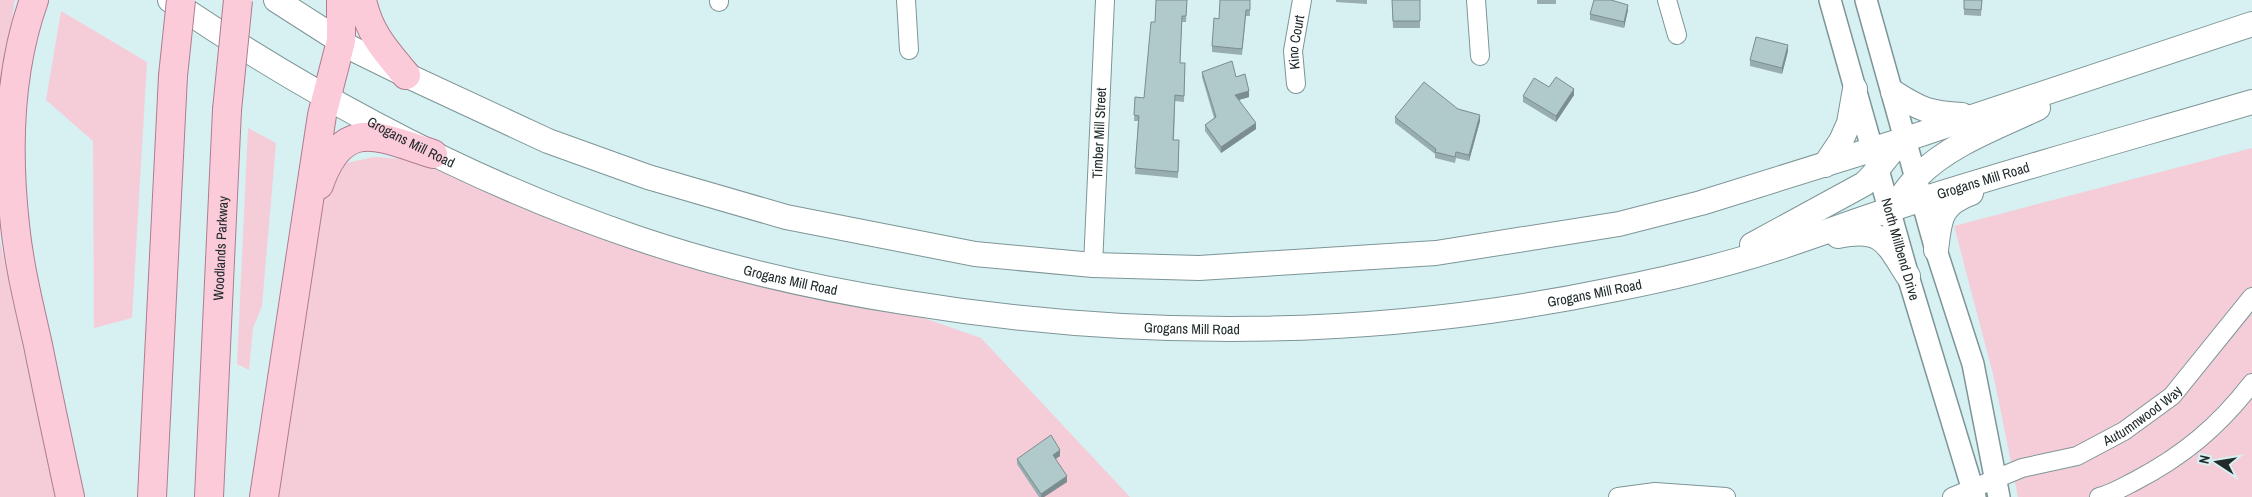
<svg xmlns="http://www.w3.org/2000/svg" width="2252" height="497" font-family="'Archivo Narrow',sans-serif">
<rect width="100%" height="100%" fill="#d7f0f2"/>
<!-- green -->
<path fill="#f5cdd8" d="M 0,0 L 15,0 L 0,90 Z
M 61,11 L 147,62 L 132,318 L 94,328 L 93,141 L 46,100 Z
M 248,128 L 276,143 L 262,306 L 253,328 L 249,370 L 237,364 Z
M 2252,148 L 2252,497 L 2018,497 L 1994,378 L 1954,226 Z
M 374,157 L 420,160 L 497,197 L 590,231 L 915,315 L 981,338 L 1130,497 L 272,497 L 319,212 L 330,186 L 346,163 Z
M 0,241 L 55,497 L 0,497 Z"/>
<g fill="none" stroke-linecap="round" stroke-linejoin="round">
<defs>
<g id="minor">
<path d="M 719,0 L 719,2"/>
<path d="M 906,0 L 909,50"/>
<path d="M 1476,0 L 1480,56"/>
<path d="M 1667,0 L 1677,35"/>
<path id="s1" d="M 1296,84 L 1293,51 L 1302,0"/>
<path id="s2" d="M 1093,265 L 1105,0"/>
<path d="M 1618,497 L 1655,492 L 1726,497"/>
<path id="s3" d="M 1952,497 L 2022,468 L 2077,456 L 2124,431 L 2172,396 L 2252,297"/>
<path d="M 2099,497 C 2112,494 2123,487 2135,481 C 2183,456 2219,426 2252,383"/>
</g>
<g id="tertiary">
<path id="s4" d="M 1830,0 L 1908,276 L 1975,497"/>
<path d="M 1866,0 L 1936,250 L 1973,364 L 1999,497"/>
</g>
<g id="secondary">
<path id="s5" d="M 170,0 C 315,98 471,182 637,238 C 723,267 814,288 903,302 C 1141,341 1375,339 1611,290 C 1668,279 1726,265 1781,247 C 1829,231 1877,213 1926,198 C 2034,164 2143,134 2252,102"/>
<path d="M 276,0 L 351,48 L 406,75 L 548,141 L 648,177 L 786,217 L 975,254 L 1093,265 L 1199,268 L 1436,253 L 1619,224 L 1701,203 L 1906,139 L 2252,24"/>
<path d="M 1893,92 C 1921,110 1929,113 1962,115"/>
<path d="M 1825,165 L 1841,141 L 1849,123 L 1855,89"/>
<path d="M 1891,209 C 1901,198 1908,186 1918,176 C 1950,144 1998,127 2038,108"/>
<path d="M 1838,236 C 1883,227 1886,242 1908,276"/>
<path d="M 1752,245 L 1864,184 C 1882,168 1886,153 1905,139"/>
<path d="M 1936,250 C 1940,219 1939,205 1971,193"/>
</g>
<g id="primary">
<path d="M 34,0 C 9,70 7,152 15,225 C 19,265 29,305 38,345 C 48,395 59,446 70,497"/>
<path d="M 362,0 C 369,33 385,50 406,75"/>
<path d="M 319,185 C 343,115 379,137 433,154"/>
<path d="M 152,497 L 173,76"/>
<path id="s6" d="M 209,497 L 227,110"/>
<path d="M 264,497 L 322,115 L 341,41 L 341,0"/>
</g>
</defs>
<!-- minor casing -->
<use href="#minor" stroke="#7d9597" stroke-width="20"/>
<!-- tertiary casing -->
<use href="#tertiary" stroke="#7d9597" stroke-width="24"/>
<!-- secondary casing -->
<use href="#secondary" stroke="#7d9597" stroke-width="26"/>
<!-- primary casing -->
<use href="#primary" stroke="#ae7c8e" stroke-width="30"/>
<!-- minor -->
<use href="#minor" stroke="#fff" stroke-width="18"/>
<!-- tertiary -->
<use href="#tertiary" stroke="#fff" stroke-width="21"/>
<!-- secondary -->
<use href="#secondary" stroke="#fff" stroke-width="24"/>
<!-- primary -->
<use href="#primary" stroke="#fccbda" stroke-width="28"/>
<defs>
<path id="primary-bridge" d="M 173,76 L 181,0
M 227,110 L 238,0"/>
</defs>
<!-- primary-bridge casing -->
<use href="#primary-bridge" stroke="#ae7c8e" stroke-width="30" stroke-linecap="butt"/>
<!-- primary-bridge -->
<use href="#primary-bridge" stroke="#fccbda" stroke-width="28"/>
</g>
<!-- wall -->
<path fill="#97adaf" d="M 1187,0 L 1186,22 L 1182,22 L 1180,63 L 1185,63 L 1184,102 L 1175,101 L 1174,140 L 1179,140 L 1178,178 L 1135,174 L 1138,121 L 1134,121 L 1135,97 L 1144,98 L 1155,22 Z
M 1250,0 L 1250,16 L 1246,16 L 1242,55 L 1212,52 L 1212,46 L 1219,19 Z
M 1336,0 L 1367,0 L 1367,4 L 1336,2 Z
M 1392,0 L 1420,0 L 1420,28 L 1393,28 Z
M 1537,0 L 1556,0 L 1556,4 L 1537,4 Z
M 1964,0 L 1982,0 L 1981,16 L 1964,15 Z
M 1612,1 L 1628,10 L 1624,28 L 1590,20 L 1590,14 Z
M 1788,51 L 1782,74 L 1750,66 L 1750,60 Z
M 1202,72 L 1236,77 L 1249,97 L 1239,100 L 1256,129 L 1221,153 L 1205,131 L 1205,125 L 1214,118 L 1202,77 Z
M 1549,87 L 1574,95 L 1556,122 L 1523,102 L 1523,96 Z
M 1458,109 L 1480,121 L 1469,161 L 1456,158 L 1455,163 L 1435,158 L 1435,154 L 1395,123 L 1395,117 Z
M 1060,456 L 1055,459 L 1067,482 L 1044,497 L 1039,497 L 1017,464 L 1017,459 Z"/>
<!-- shaded-wall -->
<path fill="#7b8d8e" d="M 1628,5 L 1628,10 L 1624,28 L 1624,22 Z
M 1788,45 L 1788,51 L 1782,74 L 1782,68 Z
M 1574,89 L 1574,95 L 1556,122 L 1556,116 Z
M 1249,91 L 1249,97 L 1235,101 L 1235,95 Z
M 1480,115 L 1480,121 L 1469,161 L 1469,155 Z
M 1256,123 L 1256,129 L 1221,153 L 1221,147 Z
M 1060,450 L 1060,456 L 1053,461 L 1053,455 Z
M 1067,476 L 1067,482 L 1044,497 L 1041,497 L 1041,494 Z"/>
<!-- building -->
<path fill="#b0c9cb" stroke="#7b8d8e" d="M 1156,0 L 1187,0 L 1186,16 L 1182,16 L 1180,63 L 1185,63 L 1184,96 L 1175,95 L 1173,140 L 1179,140 L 1178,172 L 1135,168 L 1139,116 L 1134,115 L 1135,97 L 1144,98 L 1151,22 L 1155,22 Z
M 1220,0 L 1250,0 L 1250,10 L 1246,10 L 1242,49 L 1212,46 L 1214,18 L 1219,19 Z
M 1392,0 L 1420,0 L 1420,21 L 1393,21 Z
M 1594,0 L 1611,0 L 1628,5 L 1624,22 L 1590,14 Z
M 1964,0 L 1982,0 L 1981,10 L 1964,9 Z
M 1756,37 L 1788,45 L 1782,68 L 1750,60 Z
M 1232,61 L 1236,77 L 1245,74 L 1249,91 L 1235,95 L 1256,123 L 1221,147 L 1205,125 L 1216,117 L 1202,72 Z
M 1556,77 L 1574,89 L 1556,116 L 1523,96 L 1534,78 L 1549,87 Z
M 1424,82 L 1458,109 L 1480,115 L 1469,155 L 1456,152 L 1455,157 L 1435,152 L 1436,149 L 1395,117 Z
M 1051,435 L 1060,450 L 1053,455 L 1067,476 L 1041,494 L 1017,459 Z"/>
<g text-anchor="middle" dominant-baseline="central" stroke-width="4" stroke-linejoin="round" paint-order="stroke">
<!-- street labels -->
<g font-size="14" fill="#212b2c" stroke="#d7f0f2">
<text stroke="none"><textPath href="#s1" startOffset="42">Kino Court</textPath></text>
<text stroke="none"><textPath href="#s2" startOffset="132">Timber Mill Street</textPath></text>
<text stroke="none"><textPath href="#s5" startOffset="280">Grogans Mill Road</textPath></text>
<text stroke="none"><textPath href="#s5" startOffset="1900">Grogans Mill Road</textPath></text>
<text stroke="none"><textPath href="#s6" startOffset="249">Woodlands Parkway</textPath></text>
<text stroke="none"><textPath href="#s4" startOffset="259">North Millbend Drive</textPath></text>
<text stroke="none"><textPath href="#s5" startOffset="685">Grogans Mill Road</textPath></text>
<text stroke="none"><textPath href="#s5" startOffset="1495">Grogans Mill Road</textPath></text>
<text stroke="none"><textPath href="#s5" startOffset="1090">Grogans Mill Road</textPath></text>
<text stroke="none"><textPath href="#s3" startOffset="209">Autumnwood Way</textPath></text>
</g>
</g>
<!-- north arrow -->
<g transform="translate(2217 462) rotate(282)" stroke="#d7f0f2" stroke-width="4" paint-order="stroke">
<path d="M0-4L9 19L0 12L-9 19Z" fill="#212b2c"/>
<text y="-8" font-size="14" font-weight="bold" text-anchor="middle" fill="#212b2c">N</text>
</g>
</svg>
